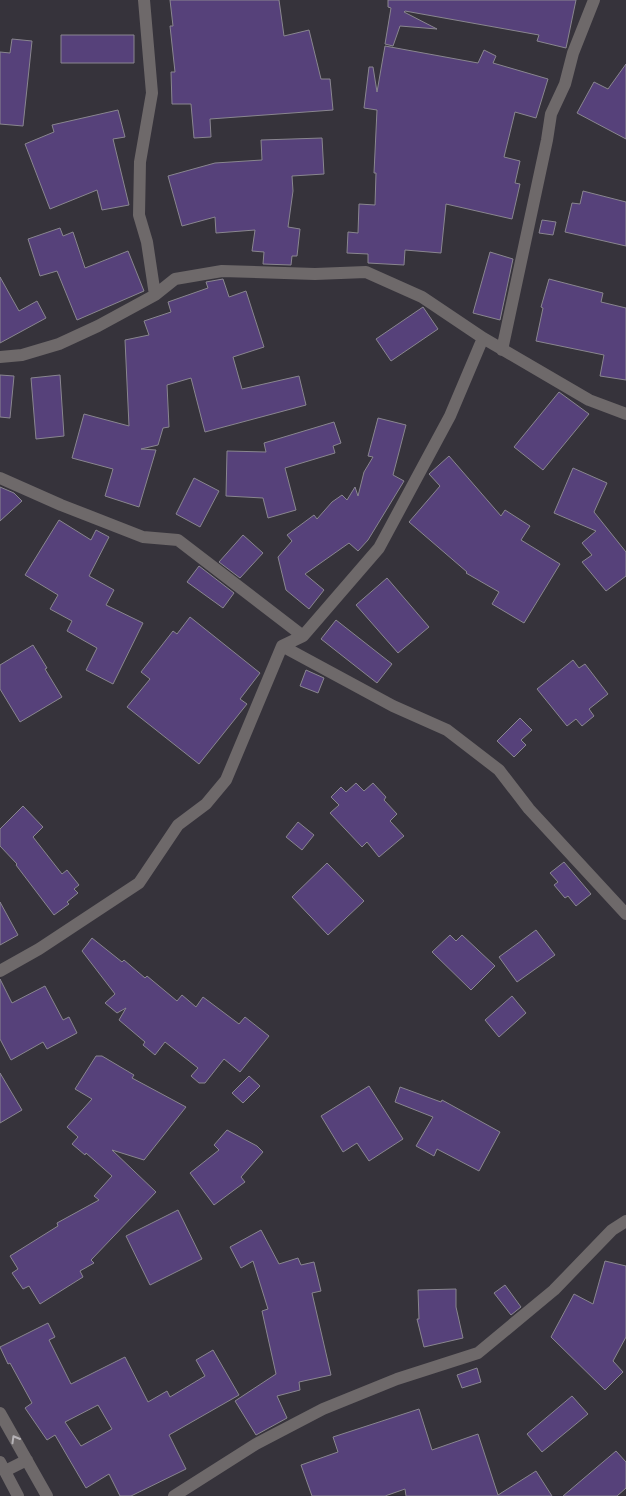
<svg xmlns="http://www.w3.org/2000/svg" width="626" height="1496" font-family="'Nunito Sans',sans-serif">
<rect width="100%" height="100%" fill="#36333b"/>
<!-- building -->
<path fill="#56417a" stroke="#89868f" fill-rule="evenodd" d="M 170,0 L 279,0 L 284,36 L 309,30 L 321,79 L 330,79 L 333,110 L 210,119 L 211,137 L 194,138 L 191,104 L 172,104 L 171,72 L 175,72 L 170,26 L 173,26 Z
M 388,0 L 576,0 L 566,48 L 537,41 L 539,35 L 405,11 L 404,12 L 437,29 L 400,26 L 393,46 L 385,44 L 391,8 L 388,7 Z
M 61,35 L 134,35 L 134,63 L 61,63 Z
M 12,39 L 32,41 L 23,126 L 0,124 L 0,52 L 10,53 Z
M 385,46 L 478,63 L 484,50 L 496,56 L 493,63 L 548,79 L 536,118 L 515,112 L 504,157 L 520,161 L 515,183 L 520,184 L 512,219 L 446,204 L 441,253 L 405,250 L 404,265 L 368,263 L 368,254 L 347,253 L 348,232 L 358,233 L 359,204 L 375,205 L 376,173 L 374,173 L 377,110 L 364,108 L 369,67 L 373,67 L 377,92 Z
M 626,64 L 626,139 L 577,113 L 594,82 L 608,89 Z
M 118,110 L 125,137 L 113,139 L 129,205 L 102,210 L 97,190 L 50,209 L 25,144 L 54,132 L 52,125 Z
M 322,138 L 324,174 L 292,176 L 293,191 L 288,227 L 300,229 L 297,256 L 292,256 L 291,265 L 263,264 L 264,252 L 252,251 L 255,230 L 216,233 L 215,217 L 182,226 L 168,176 L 215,163 L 262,160 L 261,140 Z
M 583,191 L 626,202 L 626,246 L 565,232 L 572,203 L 580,204 Z
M 542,220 L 556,222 L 553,235 L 539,233 Z
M 60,228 L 63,236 L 73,232 L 85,268 L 128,251 L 144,291 L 77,320 L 57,271 L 40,276 L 28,239 Z
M 490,252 L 513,259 L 500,320 L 473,313 Z
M 0,277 L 19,311 L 37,301 L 46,318 L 0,343 Z
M 223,279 L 229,297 L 246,291 L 264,347 L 233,357 L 242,389 L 299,376 L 306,405 L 205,432 L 191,378 L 167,385 L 169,427 L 163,428 L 158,445 L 141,449 L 156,450 L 139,507 L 105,496 L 113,469 L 72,458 L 84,414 L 129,426 L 125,340 L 149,335 L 144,321 L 171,312 L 168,302 L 208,288 L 206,282 Z
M 549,279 L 603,293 L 601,302 L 626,308 L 626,380 L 600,376 L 604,355 L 536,341 L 543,308 L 541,307 Z
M 423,307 L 438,329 L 391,361 L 376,339 Z
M 0,375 L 14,376 L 10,418 L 0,417 Z
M 60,375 L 64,436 L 36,439 L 31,378 Z
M 559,392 L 589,414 L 543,470 L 514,447 Z
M 378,418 L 406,425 L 393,475 L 404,481 L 368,540 L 358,551 L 349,543 L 305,574 L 324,590 L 309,609 L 286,590 L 278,557 L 292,541 L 287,535 L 314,515 L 317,519 L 332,502 L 342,495 L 347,500 L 355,487 L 358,496 L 364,472 L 373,457 L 368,456 Z
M 334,422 L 341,443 L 333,446 L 335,453 L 285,468 L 296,510 L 268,518 L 263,498 L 226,496 L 227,451 L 266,452 L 264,443 Z
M 449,456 L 501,516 L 505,510 L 530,526 L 521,540 L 560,564 L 524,623 L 492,604 L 499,592 L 466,573 L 467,572 L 409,522 L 440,486 L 429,474 Z
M 573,468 L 607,483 L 594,512 L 626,552 L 626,576 L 606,591 L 582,562 L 592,555 L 582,543 L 596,531 L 554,513 Z
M 194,478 L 219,491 L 200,527 L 176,514 Z
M 0,487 L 14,493 L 22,501 L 0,521 Z
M 59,520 L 91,540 L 96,530 L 109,537 L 89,576 L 114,590 L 106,605 L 143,623 L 113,684 L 86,670 L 97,648 L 67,631 L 72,621 L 50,609 L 58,595 L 25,575 Z
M 243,535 L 263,553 L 240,578 L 219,562 Z
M 199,566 L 234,593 L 223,608 L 187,582 Z
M 387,578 L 429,627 L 398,653 L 356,605 Z
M 190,617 L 260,673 L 240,699 L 247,704 L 199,764 L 127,707 L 150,679 L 141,672 L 173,631 L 177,634 Z
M 336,620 L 392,664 L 377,683 L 321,639 Z
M 33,645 L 47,668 L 45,669 L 62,697 L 20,722 L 0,689 L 0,665 Z
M 573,660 L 579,668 L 585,664 L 608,694 L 589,709 L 594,716 L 582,726 L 576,719 L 567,726 L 537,689 Z
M 306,670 L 324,678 L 318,693 L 300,686 Z
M 520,718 L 532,730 L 521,740 L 526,745 L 514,757 L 497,741 Z
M 356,783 L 364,791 L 373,783 L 386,797 L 384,800 L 397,814 L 390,821 L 404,836 L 379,857 L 367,842 L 362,847 L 330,813 L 339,805 L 331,797 L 341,787 L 346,792 Z
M 23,806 L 43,827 L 33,837 L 62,874 L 67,870 L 79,885 L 74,889 L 78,893 L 67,902 L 69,904 L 54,915 L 16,865 L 17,864 L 0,846 L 0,829 Z
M 298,822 L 314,835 L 302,850 L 286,837 Z
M 564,862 L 591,894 L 576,906 L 568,896 L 565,898 L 554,885 L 558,882 L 550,873 Z
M 327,863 L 364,901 L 328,935 L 292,897 Z
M 0,902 L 18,935 L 0,945 Z
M 536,930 L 555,955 L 517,982 L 499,957 Z
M 450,935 L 456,941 L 462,935 L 495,966 L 471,990 L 432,952 Z
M 92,938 L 122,962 L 124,960 L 145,978 L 147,976 L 177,1001 L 182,995 L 196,1007 L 203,997 L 239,1024 L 245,1017 L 269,1036 L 240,1072 L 224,1059 L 205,1083 L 199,1083 L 191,1076 L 198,1068 L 165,1042 L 155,1055 L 143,1045 L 145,1042 L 119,1020 L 126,1008 L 117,1013 L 105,1003 L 115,994 L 82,951 Z
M 0,979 L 12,1003 L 45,986 L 63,1020 L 69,1017 L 77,1033 L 47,1049 L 43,1042 L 11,1060 L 0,1039 Z
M 512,996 L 526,1013 L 499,1037 L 485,1020 Z
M 96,1056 L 102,1056 L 134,1075 L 132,1078 L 186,1107 L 144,1160 L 112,1150 L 156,1192 L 91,1260 L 94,1263 L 80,1271 L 83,1277 L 40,1304 L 29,1286 L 23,1289 L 12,1273 L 18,1269 L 10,1256 L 58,1226 L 57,1223 L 99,1200 L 94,1196 L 112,1176 L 86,1153 L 85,1155 L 72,1144 L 78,1137 L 67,1127 L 92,1099 L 75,1089 Z
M 0,1073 L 22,1110 L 0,1123 Z
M 249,1076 L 260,1086 L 243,1103 L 232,1093 Z
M 369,1086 L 403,1139 L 369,1161 L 357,1143 L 343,1152 L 321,1116 Z
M 400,1087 L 441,1102 L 442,1100 L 500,1132 L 479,1171 L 437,1149 L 434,1156 L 416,1146 L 433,1117 L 395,1102 Z
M 227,1130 L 257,1146 L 263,1152 L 241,1177 L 245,1182 L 214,1205 L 190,1173 L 219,1150 L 214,1145 Z
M 178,1210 L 202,1259 L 150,1285 L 126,1236 Z
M 261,1230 L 279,1264 L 298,1258 L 301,1265 L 314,1262 L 321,1291 L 312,1293 L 331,1375 L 299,1382 L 300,1390 L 277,1396 L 287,1418 L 256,1435 L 235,1401 L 276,1374 L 262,1311 L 268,1309 L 253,1261 L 241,1268 L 230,1247 Z
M 605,1261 L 626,1266 L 626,1337 L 613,1361 L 623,1372 L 605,1390 L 551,1337 L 574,1294 L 593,1304 Z
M 505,1285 L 521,1307 L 511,1315 L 494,1293 Z
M 456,1289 L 456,1307 L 463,1338 L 424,1347 L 417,1319 L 419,1319 L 418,1290 Z
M 48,1323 L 55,1337 L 49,1340 L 71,1384 L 125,1357 L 148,1402 L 167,1391 L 170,1397 L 205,1376 L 196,1360 L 213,1350 L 239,1395 L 169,1435 L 186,1469 L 131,1496 L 120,1496 L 109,1474 L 86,1488 L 55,1435 L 47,1440 L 25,1408 L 32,1403 L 10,1363 L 8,1364 L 0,1347 ZM 98,1405 L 112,1429 L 81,1446 L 65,1422 Z
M 477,1368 L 481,1382 L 462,1388 L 457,1375 Z
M 572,1396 L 588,1414 L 542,1452 L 527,1434 Z
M 419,1409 L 432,1450 L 478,1434 L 498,1495 L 536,1471 L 552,1496 L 406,1496 L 405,1489 L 385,1496 L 312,1496 L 301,1465 L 338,1452 L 333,1437 Z
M 616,1451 L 626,1462 L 626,1488 L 617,1496 L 563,1496 Z"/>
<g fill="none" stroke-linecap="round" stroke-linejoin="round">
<!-- minor -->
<path stroke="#6e696a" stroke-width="12" d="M 144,0 L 152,93 L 140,162 L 139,215 L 147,242 L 155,295
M 502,350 L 547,140 L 551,114 L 565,84 L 573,53 L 594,0
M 0,357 L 22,355 L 59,344 L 98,326 L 155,295 L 175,279 L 222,271 L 315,274 L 366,272 L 422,297 L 483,338 L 589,400 L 626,414
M 0,478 L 61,505 L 143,537 L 178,540 L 303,636
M 282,646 L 393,706 L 447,730 L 499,770 L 529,809 L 626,914
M 0,971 L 39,949 L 139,883 L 178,825 L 206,804 L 226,780 L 282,646 L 303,636 L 379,548 L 450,416 L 483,338
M 174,1496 L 256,1444 L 323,1409 L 397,1379 L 478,1353 L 554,1290 L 612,1230 L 626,1221"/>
<!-- tertiary -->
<path stroke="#6e696a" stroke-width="12" d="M 0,1413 L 47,1496
M 0,1462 L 18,1496
M 5,1471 L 27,1460"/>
</g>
<!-- one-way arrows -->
<defs><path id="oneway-chevron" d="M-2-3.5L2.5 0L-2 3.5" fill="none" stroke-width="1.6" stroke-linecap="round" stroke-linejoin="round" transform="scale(1.25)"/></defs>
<use stroke="#b6b3b7" href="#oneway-chevron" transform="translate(15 1439) rotate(-120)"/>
</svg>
